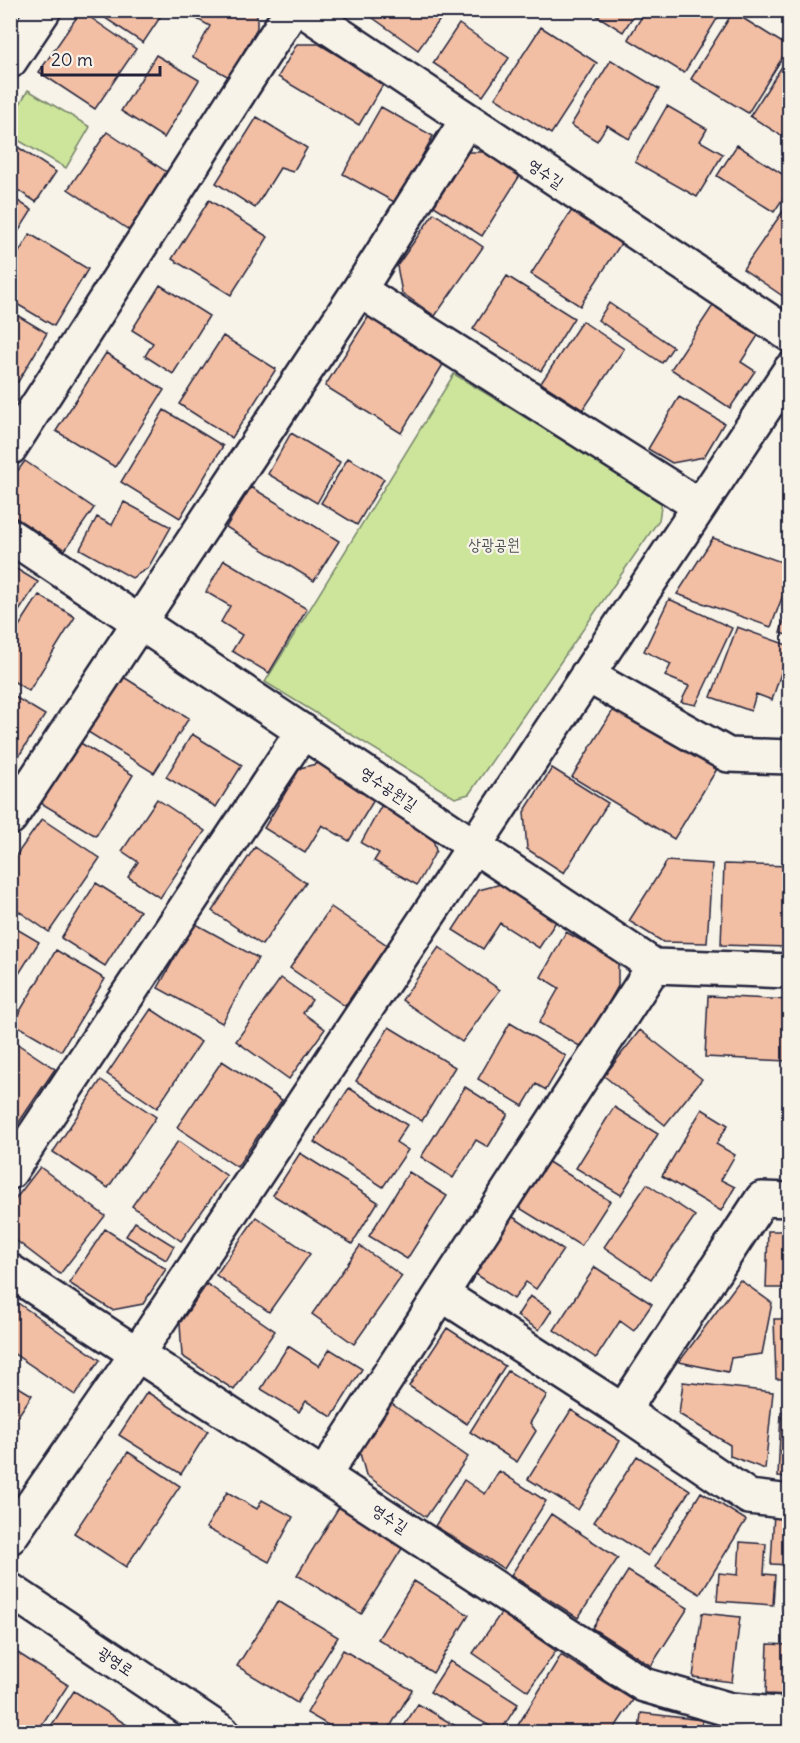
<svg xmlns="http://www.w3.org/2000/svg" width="800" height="1743" font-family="Delius,'Poor Story',sans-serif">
<rect width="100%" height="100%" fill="#f7f3e8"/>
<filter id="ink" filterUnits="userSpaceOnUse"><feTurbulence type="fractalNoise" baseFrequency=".0167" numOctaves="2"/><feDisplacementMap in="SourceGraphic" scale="12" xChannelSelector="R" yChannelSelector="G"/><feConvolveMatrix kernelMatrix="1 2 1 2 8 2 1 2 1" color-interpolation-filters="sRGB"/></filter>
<g filter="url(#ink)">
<!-- green -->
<path fill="#cce59b" stroke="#77846b" stroke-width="1.5" d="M 28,90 L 90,127 L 66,168 L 11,136 L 11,119 Z
M 454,374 L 662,501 L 659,520 L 469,794 L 455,798 L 265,682 Z"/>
<!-- building -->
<path fill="#f2bea4" stroke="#22223b" stroke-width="1.5" d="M 93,10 L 165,10 L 143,43 Z
M 188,10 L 257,10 L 257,28 L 229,77 L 193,57 L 210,26 L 186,13 Z
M 367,10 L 447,10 L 418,50 L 366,13 Z
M 588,10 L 637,10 L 623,32 Z
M 646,10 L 714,10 L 720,14 L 684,73 L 628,39 Z
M 81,11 L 136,49 L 95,109 L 39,72 Z
M 733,12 L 789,47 L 748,113 L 691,79 Z
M 459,24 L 509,58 L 483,96 L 433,63 Z
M 541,27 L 597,63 L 551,134 L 495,98 Z
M 297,44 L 319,44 L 384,83 L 359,125 L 278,77 Z
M 790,54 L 790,141 L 750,116 Z
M 156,55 L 199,80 L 164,138 L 121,111 Z
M 611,60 L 659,89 L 629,139 L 607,125 L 597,141 L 571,125 Z
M 667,106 L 707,129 L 700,141 L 723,154 L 697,197 L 635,162 Z
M 381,107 L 433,136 L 396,203 L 343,174 Z
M 257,117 L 307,148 L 293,172 L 280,168 L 255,208 L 216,183 Z
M 107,132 L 171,175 L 132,232 L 68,189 Z
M 10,142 L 56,172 L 36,202 L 10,185 Z
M 737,145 L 790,179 L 790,188 L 774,212 L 717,176 Z
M 468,152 L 496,152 L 524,169 L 482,236 L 434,206 Z
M 10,196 L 32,210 L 10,245 Z
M 209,200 L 268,237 L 231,295 L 172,259 Z
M 790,201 L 790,294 L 787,299 L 743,269 Z
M 572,210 L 622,242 L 580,306 L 531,274 Z
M 434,213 L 483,247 L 435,316 L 402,293 L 397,266 Z
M 30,234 L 88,269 L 54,326 L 10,300 L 10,267 Z
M 507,276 L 574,318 L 541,371 L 473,329 Z
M 160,285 L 209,316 L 173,374 L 145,356 L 153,343 L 132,330 Z
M 609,303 L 673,347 L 662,363 L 598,320 Z
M 714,304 L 759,334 L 741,362 L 755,371 L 730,408 L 671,369 Z
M 10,311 L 47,333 L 18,382 L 10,378 Z
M 369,316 L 444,363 L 401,433 L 325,386 Z
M 582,321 L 624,349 L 583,410 L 541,383 Z
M 223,336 L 276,369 L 232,438 L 179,404 Z
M 106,353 L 164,390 L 115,467 L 56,431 Z
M 679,397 L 724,423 L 704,457 L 672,463 L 648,449 Z
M 164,410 L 223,446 L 180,518 L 121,482 Z
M 291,433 L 340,462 L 317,503 L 268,474 Z
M 348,458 L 384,479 L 357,525 L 321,503 Z
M 25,461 L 94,508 L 65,550 L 13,516 L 10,481 Z
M 251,487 L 339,541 L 314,581 L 226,527 Z
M 124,502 L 171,527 L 148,568 L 132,578 L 80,549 L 97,517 L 112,525 Z
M 713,538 L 790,565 L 790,576 L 771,627 L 677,594 Z
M 224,560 L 307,609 L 269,673 L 232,651 L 242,635 L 221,622 L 230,606 L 206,592 Z
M 10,565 L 38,582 L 10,625 Z
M 39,595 L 75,617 L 29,691 L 10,679 L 10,640 Z
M 669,599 L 732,628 L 696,705 L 681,702 L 689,686 L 665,676 L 671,664 L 644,651 Z
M 790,599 L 790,636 L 780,633 Z
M 737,627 L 790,646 L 772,700 L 756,694 L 751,711 L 711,697 Z
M 122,676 L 189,718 L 154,773 L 88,732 Z
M 10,694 L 45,715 L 10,770 Z
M 615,707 L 717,769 L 674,839 L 572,777 Z
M 192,734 L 242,765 L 216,807 L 166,777 Z
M 79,742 L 133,775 L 96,836 L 41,803 Z
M 324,762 L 377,795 L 349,841 L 322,825 L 305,853 L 264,828 L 300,768 Z
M 552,768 L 608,803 L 564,873 L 527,849 L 524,812 Z
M 157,799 L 205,831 L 160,898 L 128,877 L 138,862 L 122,851 Z
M 384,801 L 430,826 L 436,851 L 417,885 L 374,861 L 379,853 L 361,843 Z
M 42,819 L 100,858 L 49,932 L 10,905 L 10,864 Z
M 255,847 L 306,883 L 262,945 L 212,911 Z
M 667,861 L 712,864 L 707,943 L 663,942 L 629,921 Z
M 724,864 L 790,866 L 787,947 L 721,945 Z
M 96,883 L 140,911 L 105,966 L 61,938 Z
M 501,884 L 557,920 L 539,948 L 500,923 L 483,949 L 453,930 L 479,890 Z
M 331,907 L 387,945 L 345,1006 L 290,968 Z
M 194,923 L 258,958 L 222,1023 L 158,988 Z
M 10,925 L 39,942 L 10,988 Z
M 566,932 L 618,961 L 618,986 L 583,1048 L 539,1023 L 559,988 L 541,977 Z
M 439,947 L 500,990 L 462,1042 L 402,1000 Z
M 56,950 L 105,979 L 61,1051 L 13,1023 Z
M 281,978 L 312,1000 L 303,1013 L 325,1029 L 289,1079 L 236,1041 Z
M 708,996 L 790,1000 L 788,1061 L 705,1057 Z
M 151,1009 L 201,1042 L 157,1108 L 107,1074 Z
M 510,1023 L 566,1056 L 546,1090 L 536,1084 L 523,1106 L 478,1079 Z
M 389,1027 L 455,1067 L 422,1121 L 356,1081 Z
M 640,1030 L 702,1079 L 665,1125 L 604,1076 Z
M 10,1039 L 55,1069 L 13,1131 L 10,1129 Z
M 222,1061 L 282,1100 L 237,1167 L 177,1127 Z
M 101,1080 L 156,1117 L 108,1188 L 53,1152 Z
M 465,1087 L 508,1114 L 488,1147 L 476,1140 L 453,1178 L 421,1157 Z
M 349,1088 L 407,1125 L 396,1142 L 408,1150 L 383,1187 L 314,1142 Z
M 614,1107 L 658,1134 L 621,1195 L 576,1168 Z
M 702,1109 L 728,1125 L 716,1144 L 735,1155 L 721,1180 L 735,1187 L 721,1211 L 662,1176 Z
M 178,1141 L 227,1176 L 181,1241 L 132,1206 Z
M 300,1153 L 378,1202 L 352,1244 L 273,1195 Z
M 547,1161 L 610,1201 L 581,1246 L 518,1207 Z
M 40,1167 L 105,1216 L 60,1274 L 13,1238 L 10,1224 L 10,1206 Z
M 409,1172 L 447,1196 L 407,1259 L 369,1236 Z
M 647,1184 L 695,1216 L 651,1279 L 604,1247 Z
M 507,1213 L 563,1250 L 536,1289 L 526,1282 L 514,1299 L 468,1269 Z
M 256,1217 L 310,1254 L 269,1312 L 216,1275 Z
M 135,1222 L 174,1246 L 166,1260 L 126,1236 Z
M 105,1229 L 166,1269 L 143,1304 L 112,1310 L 69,1283 Z
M 768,1231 L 790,1231 L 790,1288 L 766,1288 Z
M 360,1246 L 402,1276 L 354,1344 L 312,1314 Z
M 595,1267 L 652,1304 L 634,1331 L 620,1321 L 596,1358 L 554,1330 Z
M 740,1280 L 772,1303 L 762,1354 L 731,1358 L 728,1372 L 679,1362 Z
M 207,1284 L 275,1331 L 234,1390 L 182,1356 L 180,1323 Z
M 530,1296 L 552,1310 L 539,1330 L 517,1316 Z
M 15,1301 L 100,1360 L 75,1395 L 10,1351 L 10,1308 Z
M 774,1319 L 790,1319 L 790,1379 L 776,1379 Z
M 447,1328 L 505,1366 L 467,1424 L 409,1386 Z
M 288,1346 L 319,1366 L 330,1349 L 362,1369 L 332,1417 L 306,1401 L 299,1412 L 261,1389 Z
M 508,1371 L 547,1395 L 530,1423 L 536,1431 L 517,1462 L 470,1432 Z
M 10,1382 L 32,1395 L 10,1428 Z
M 683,1382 L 773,1392 L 765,1469 L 730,1456 L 730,1445 L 679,1414 Z
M 147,1392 L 208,1431 L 181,1474 L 119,1435 Z
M 389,1402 L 468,1457 L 426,1517 L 366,1475 L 358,1446 Z
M 571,1410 L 620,1441 L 578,1510 L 528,1479 Z
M 781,1412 L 790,1413 L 790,1478 L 778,1477 Z
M 128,1452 L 180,1486 L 126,1567 L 74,1533 Z
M 637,1456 L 690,1490 L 648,1556 L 594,1522 Z
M 499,1471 L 546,1501 L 504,1569 L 435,1526 L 464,1480 L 485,1494 Z
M 227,1492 L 257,1509 L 262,1500 L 293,1517 L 269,1562 L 206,1528 Z
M 701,1492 L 746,1520 L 700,1594 L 655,1567 Z
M 339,1507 L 403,1547 L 361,1614 L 297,1575 Z
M 774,1513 L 790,1514 L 790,1565 L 771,1564 Z
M 551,1514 L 618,1558 L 578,1618 L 511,1575 Z
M 740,1542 L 766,1544 L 764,1574 L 775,1575 L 773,1605 L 717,1601 L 719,1573 L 738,1575 Z
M 628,1571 L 688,1608 L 651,1666 L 592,1628 Z
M 414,1581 L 469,1615 L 433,1673 L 378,1639 Z
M 782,1581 L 790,1581 L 790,1610 L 782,1610 Z
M 278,1601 L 338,1637 L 297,1703 L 237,1666 Z
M 501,1613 L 556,1651 L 528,1691 L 473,1653 Z
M 702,1613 L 740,1617 L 732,1682 L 693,1677 Z
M 768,1644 L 790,1645 L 790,1695 L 766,1694 Z
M 10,1648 L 68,1685 L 37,1732 L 32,1732 L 10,1719 Z
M 343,1650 L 412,1690 L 387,1732 L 340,1732 L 307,1713 Z
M 561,1655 L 633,1700 L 612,1732 L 596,1732 L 586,1726 L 582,1732 L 519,1732 L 515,1730 Z
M 450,1661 L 518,1704 L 500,1732 L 430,1692 Z
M 74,1691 L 138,1732 L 47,1732 Z
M 418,1704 L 466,1732 L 400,1732 Z
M 641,1713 L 702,1720 L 701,1732 L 639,1732 Z
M 712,1724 L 784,1732 L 711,1732 Z"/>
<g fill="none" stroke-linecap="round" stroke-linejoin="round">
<defs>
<path id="minor" d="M 303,10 L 790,335
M 10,61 L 44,10
M 359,290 L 698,505
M 10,448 L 292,10
M 10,536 L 654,966 L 790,971
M 587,675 L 728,755 L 790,757
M 10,818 L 359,290 L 467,120
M 10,1172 L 303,731
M 10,1271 L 644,1685 L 731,1710 L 790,1715
M 443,1295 L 623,1411 L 749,1497 L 790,1502
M 623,1411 L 762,1199 L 790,1200
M 324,1475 L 654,966
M 10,1537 L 137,1354 L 790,370
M 10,1590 L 222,1732"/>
</defs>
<!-- minor casing -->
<use href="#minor" stroke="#22223b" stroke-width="38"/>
<!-- minor -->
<use href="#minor" stroke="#f7f3e8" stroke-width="33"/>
</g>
</g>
<g text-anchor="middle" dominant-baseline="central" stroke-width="4.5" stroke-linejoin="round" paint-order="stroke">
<!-- street labels -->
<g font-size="16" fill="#22223b" stroke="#f7f3e8">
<text transform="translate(546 173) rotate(34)">영수길</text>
<text transform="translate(389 788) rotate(34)">영수공원길</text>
<text transform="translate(390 1518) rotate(33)">영수길</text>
<text transform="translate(116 1661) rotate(34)">광영로</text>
</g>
<!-- park labels -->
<g font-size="16" fill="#4c5353" stroke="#f7f3e8">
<text x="494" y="544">상광공원</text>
</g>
</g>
<!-- margin -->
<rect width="800" height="1743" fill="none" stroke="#f7f3e8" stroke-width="36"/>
<rect x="18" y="18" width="764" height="1707" fill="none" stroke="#22223b" stroke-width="2" filter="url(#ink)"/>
<!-- scale -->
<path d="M42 66v9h118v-9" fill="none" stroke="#22223b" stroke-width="3"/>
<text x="51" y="66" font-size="18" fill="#22223b" stroke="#f7f3e8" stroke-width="4.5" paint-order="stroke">20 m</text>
</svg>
